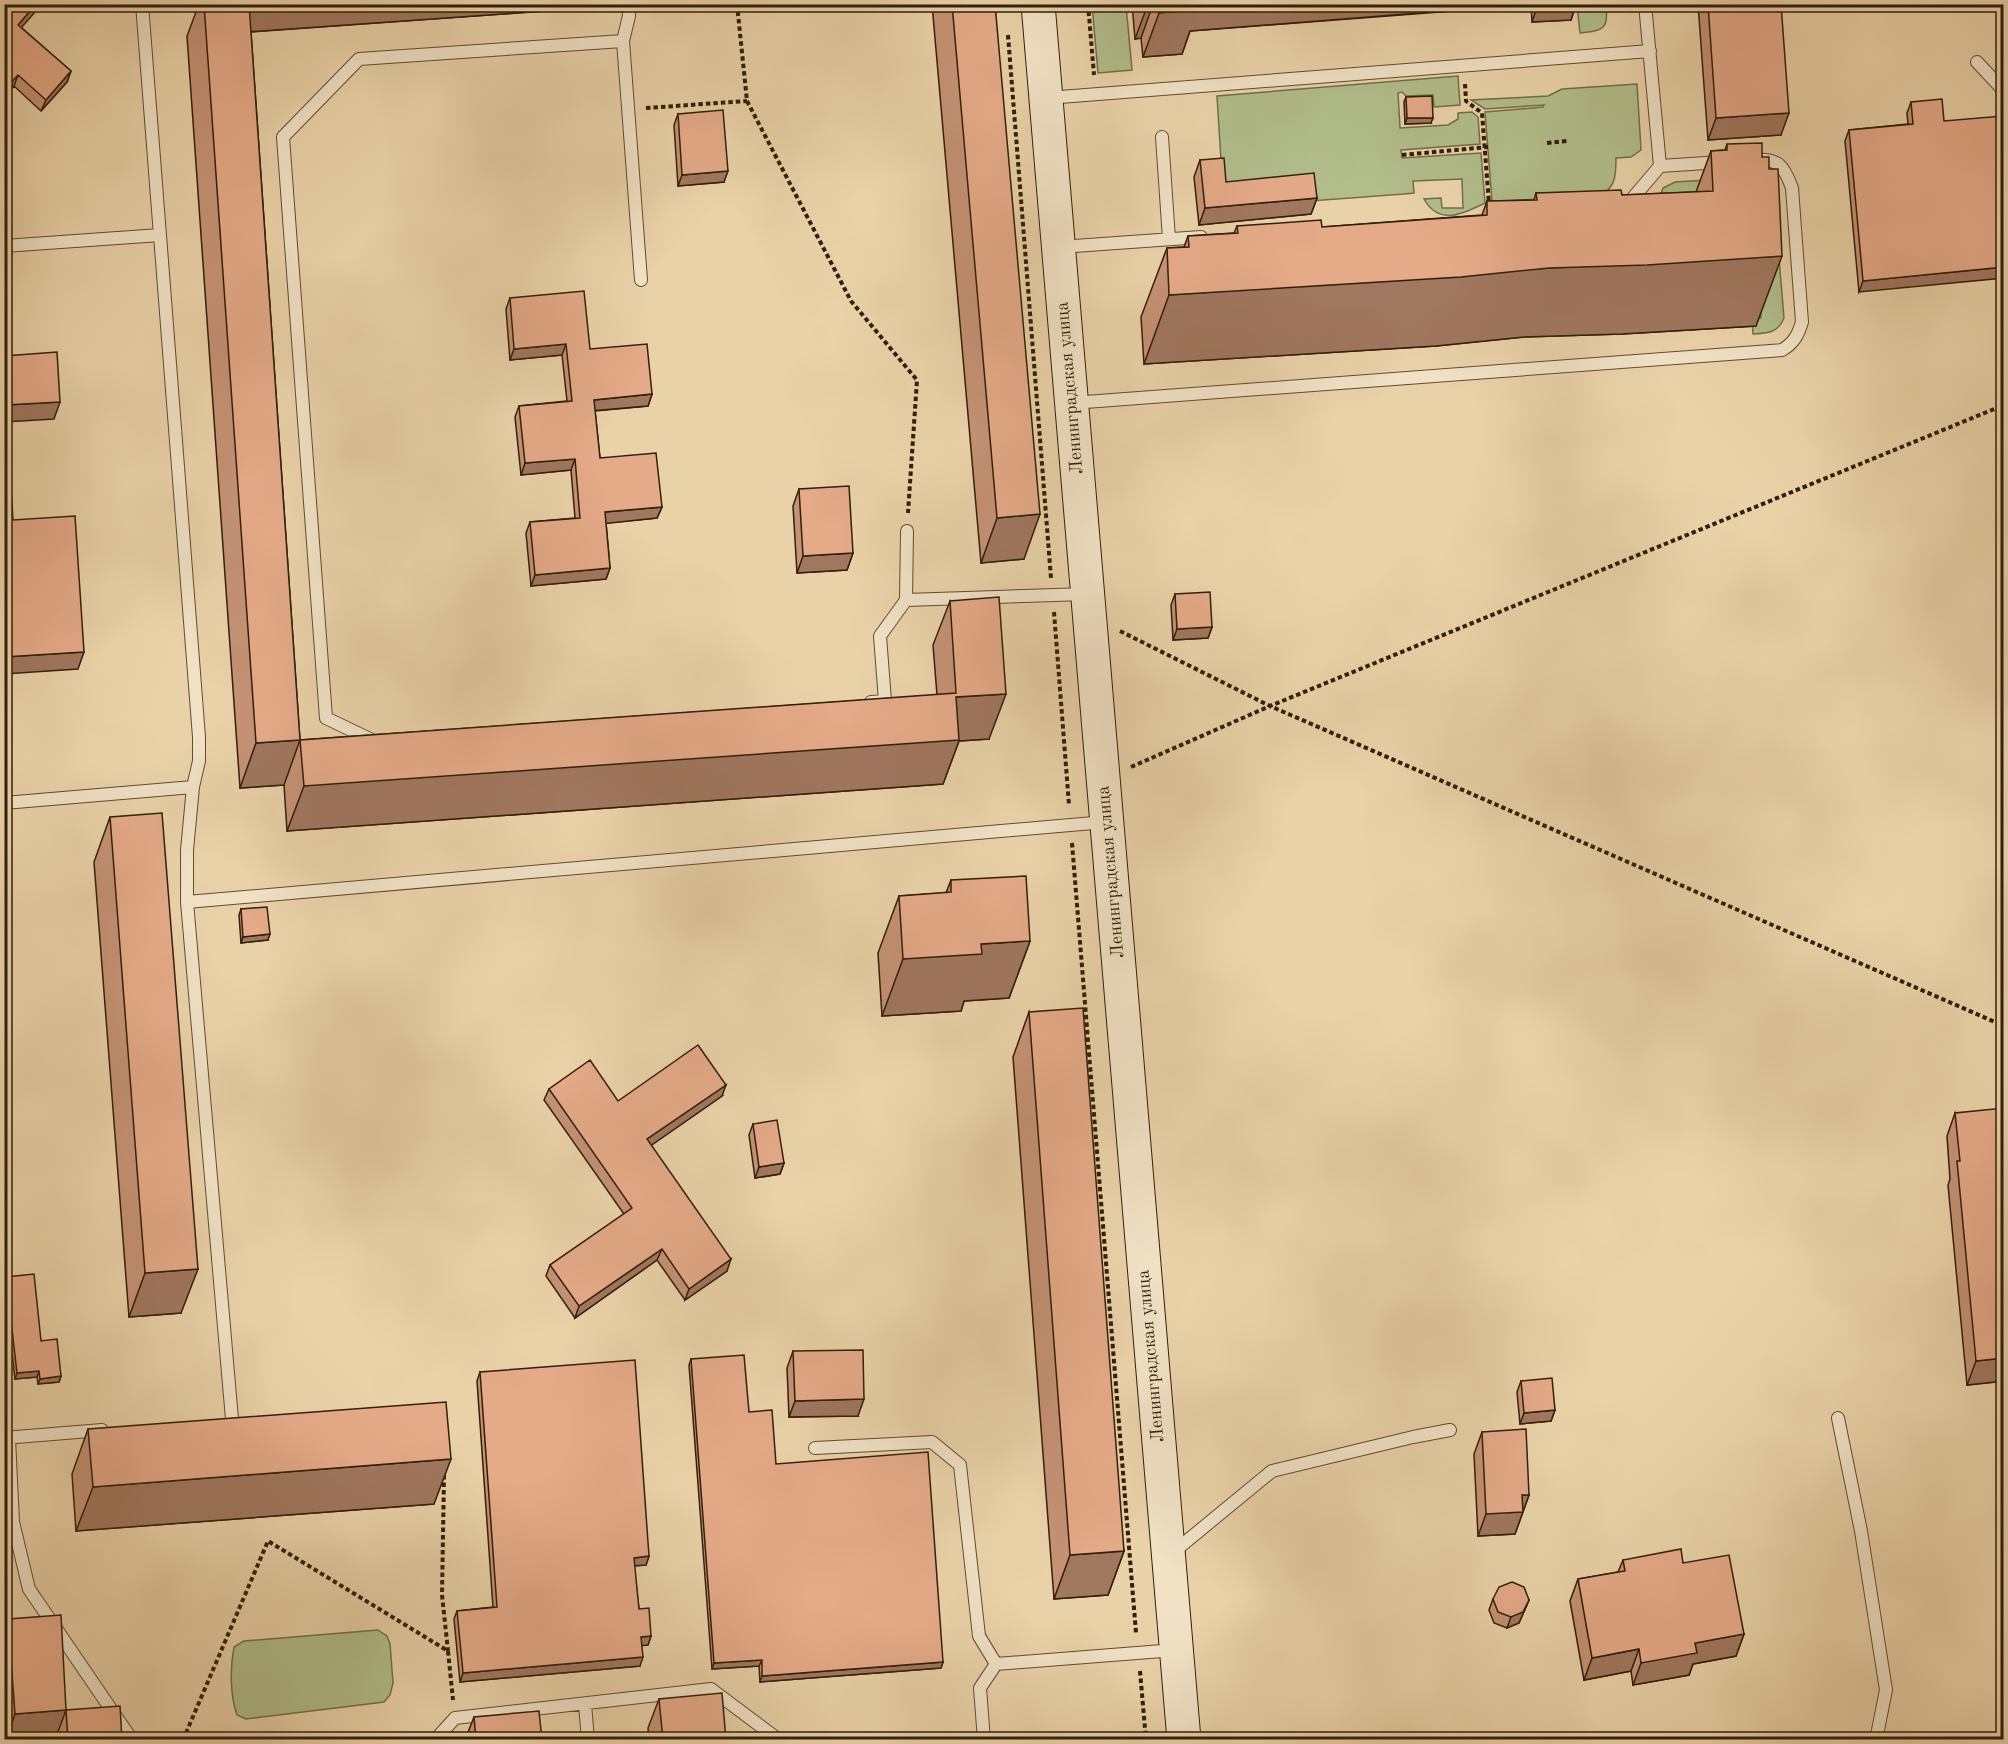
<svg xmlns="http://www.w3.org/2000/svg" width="2008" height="1744" font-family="'Old Standard TT',serif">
<rect width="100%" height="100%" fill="#ead2a8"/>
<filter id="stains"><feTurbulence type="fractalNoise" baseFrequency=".00333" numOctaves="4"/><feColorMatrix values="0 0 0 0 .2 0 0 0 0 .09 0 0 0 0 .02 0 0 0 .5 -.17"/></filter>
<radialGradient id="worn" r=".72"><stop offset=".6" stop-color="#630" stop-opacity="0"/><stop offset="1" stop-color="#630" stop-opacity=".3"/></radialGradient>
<!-- green -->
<path fill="#b1bd8b" stroke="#716e4a" stroke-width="1.5" d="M 1092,5 L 1126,5 L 1132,70 L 1098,73 Z
M 1577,5 L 1606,5 C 1609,30 1603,30 1580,33 Z
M 1458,76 L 1460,105 L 1434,107 L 1433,95 L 1406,96 L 1402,92 L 1398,93 L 1400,128 L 1448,125 L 1458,119 L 1458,113 L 1472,112 L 1478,117 L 1480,144 L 1401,150 L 1402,158 L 1481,153 L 1485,203 C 1463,214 1439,226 1424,199 L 1441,198 L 1442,208 L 1463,208 L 1462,179 L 1413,181 L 1414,193 L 1404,194 L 1310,201 L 1223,192 L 1217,96 Z
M 1637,84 L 1641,150 L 1631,157 L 1616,158 C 1616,174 1616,187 1601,195 L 1492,202 L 1485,112 L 1543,107 L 1544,105 L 1485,109 L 1471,100 L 1548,96 L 1562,89 Z
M 1759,177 L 1773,187 L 1784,318 C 1778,333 1768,333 1753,334 L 1752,319 L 1761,318 L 1755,223 L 1661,194 L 1663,188 L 1675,182 Z
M 378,1630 L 387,1636 L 390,1644 L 393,1683 L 390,1695 L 384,1702 L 246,1719 L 237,1715 C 230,1696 230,1667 234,1647 L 244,1641 Z"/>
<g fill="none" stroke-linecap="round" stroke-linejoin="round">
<defs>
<path id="lane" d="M 142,4 L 199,737 L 199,761 L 193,787
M 1645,4 L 1660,166
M 623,41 L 641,280
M 1977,62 L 2004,91
M 1047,98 L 1650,51
M 1162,137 L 1169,239
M 1626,206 L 1660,166 L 1721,162
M 4,246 L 160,235
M 1060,247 L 1201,237
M 1072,403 L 1782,350 C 1794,343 1798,335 1802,322 L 1792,188 C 1784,166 1779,158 1754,160
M 906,600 L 907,531
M 871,702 L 885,701 L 880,636 L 906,600 L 1086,594
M 376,742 L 326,718 L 283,137 L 359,59 L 623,41 L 629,16 L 628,4
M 4,803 L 193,787 L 187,850 L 187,902 L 1105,822
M 187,902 L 232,1419
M 1838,1418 L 1861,1531 L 1886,1690 L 1876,1740
M 4,1438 L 102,1430
M 9,1438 L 13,1522 L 29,1589 L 132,1740
M 815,1448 L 932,1442 L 960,1465 L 979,1636 L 996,1664
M 1171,1554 L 1272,1471 L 1413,1437 L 1450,1430
M 585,1704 L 588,1740
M 435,1740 L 455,1718 L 711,1689 L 779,1740
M 984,1740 L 980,1688 L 996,1664 L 1175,1650"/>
<path id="secondary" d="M 1038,4 L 1184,1740"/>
</defs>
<!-- lane casing -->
<use href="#lane" stroke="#5f4c31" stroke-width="14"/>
<!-- secondary casing -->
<use href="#secondary" stroke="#311f09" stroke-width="35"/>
<!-- path -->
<path stroke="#311f09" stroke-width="4" stroke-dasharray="4.5 3" stroke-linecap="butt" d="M 737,4 L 747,101 L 851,301 L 917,380 L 908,513
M 1088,4 L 1094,75
M 1008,35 L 1051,578
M 1465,84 L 1466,101 L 1482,113 L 1489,204
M 646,108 L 747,101
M 1547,143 L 1567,141
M 1402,155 L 1488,147
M 1054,612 L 1069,805
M 1120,631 L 1270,706 L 2004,1026
M 1131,767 L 1270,706 L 2004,405
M 1072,843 L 1136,1633
M 444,1475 L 442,1595 L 448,1651
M 1140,1671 L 1146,1740
M 183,1740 L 268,1541 L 448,1651 L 453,1700"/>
<!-- lane -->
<use href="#lane" stroke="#f1e2c6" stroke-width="12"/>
<!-- secondary -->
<use href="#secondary" stroke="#f1e2c6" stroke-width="33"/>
</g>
<!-- wall -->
<path fill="#c59275" stroke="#311f09" stroke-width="1.5" d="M 4,4 L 22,28 L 71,71 L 67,82 L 41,111 L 14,86 L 4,97 Z
M 199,4 L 616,4 L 615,6 L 251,32 L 300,740 L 937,695 L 933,645 L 950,601 L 989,739 L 959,741 L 943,784 L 287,831 L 284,785 L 240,788 L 187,36 Z
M 932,4 L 995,4 L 1024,559 L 981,563 Z
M 1132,4 L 1576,4 L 1571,20 L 1532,22 L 1531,5 L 1190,31 L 1182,54 L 1143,57 L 1141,38 L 1135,39 Z
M 1698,4 L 1781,4 L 1781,135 L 1708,140 Z
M 1406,97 L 1431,123 L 1405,124 L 1404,102 Z
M 1911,102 L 1944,121 L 1859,292 L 1845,141 L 1849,130 L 1908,124 L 1907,113 Z
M 678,114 L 724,182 L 678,186 L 674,125 Z
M 1727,144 L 1756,326 L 1622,334 L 1524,337 L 1436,346 L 1144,364 L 1141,317 L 1167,248 L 1184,247 L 1188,236 L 1234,233 L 1237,226 L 1322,227 L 1482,215 L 1487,201 L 1534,200 L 1536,193 L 1622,195 L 1696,192 L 1711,151 L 1725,150 Z
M 1200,160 L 1226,182 L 1317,198 L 1311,214 L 1199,225 L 1194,177 Z
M 510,298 L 590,349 L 652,394 L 648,406 L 595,411 L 600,458 L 662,507 L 657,518 L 606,523 L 610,568 L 606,579 L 531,586 L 526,533 L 530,522 L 575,518 L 571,470 L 521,475 L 515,417 L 519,406 L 567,401 L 562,355 L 510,360 L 506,309 Z
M 799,489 L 853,553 L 847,570 L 797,573 L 793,506 Z
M 1175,594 L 1212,627 L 1208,638 L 1173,640 L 1171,605 Z
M 110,817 L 181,1313 L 129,1317 L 94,862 Z
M 951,880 L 1030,941 L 1009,998 L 964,1001 L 961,1011 L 882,1016 L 878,953 L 899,896 L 946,893 Z
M 241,909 L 268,940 L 241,943 L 239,915 Z
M 1029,1012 L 1124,1551 L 1108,1595 L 1054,1599 L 1013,1057 Z
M 549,1089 L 618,1101 L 722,1096 L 651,1145 L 727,1271 L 685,1300 L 657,1260 L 575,1318 L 546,1276 L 550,1265 L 624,1214 L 544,1100 Z
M 1955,1113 L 2004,1381 L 1967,1385 L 1948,1185 L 1950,1179 L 1947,1136 Z
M 753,1124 L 784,1163 L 780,1174 L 755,1178 L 749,1135 Z
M 6,1277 L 61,1376 L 59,1382 L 38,1384 L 37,1377 L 15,1379 L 4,1284 Z
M 793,1351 L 858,1416 L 789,1417 L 787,1368 Z
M 691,1359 L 749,1412 L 776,1464 L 943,1662 L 941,1668 L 760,1682 L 759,1666 L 712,1669 L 689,1365 Z
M 480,1372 L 649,1556 L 646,1565 L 634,1566 L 639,1609 L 651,1636 L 648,1645 L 642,1645 L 640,1666 L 460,1682 L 454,1619 L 457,1611 L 493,1607 L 477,1381 Z
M 1521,1381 L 1555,1410 L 1551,1421 L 1520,1424 L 1517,1392 Z
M 88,1429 L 434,1504 L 76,1531 L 72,1474 Z
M 1482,1432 L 1529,1495 L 1515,1534 L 1478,1536 L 1474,1454 Z
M 1623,1560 L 1683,1563 L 1744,1634 L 1736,1656 L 1693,1664 L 1689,1675 L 1633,1685 L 1631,1671 L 1584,1680 L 1570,1601 L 1578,1579 L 1618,1572 Z
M 4,1581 L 8,1619 L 66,1710 L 122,1740 L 4,1740 Z
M 1493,1599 L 1529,1600 L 1519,1623 L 1507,1628 L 1494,1623 L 1489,1610 Z
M 659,1699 L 726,1740 L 649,1740 L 648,1728 Z
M 474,1717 L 542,1740 L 465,1740 Z"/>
<!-- shaded-wall -->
<path fill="#a0775f" stroke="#311f09" stroke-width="1.5" d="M 36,4 L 42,4 L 14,36 L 18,25 Z
M 242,4 L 616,4 L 615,6 L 232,33 Z
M 1148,4 L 1153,4 L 1141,38 L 1135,39 Z
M 1190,4 L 1531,4 L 1190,31 L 1182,54 L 1143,57 L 1159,13 Z
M 1538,4 L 1576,4 L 1571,20 L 1532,22 Z
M 71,71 L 67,82 L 41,111 L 46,100 Z
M 18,75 L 14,86 L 4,97 L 4,90 Z
M 1789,113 L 1781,135 L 1708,140 L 1716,118 Z
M 1407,118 L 1433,118 L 1431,123 L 1405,124 Z
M 728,171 L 724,182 L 678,186 L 682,175 Z
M 1317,198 L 1311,214 L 1199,225 L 1205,208 Z
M 1782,256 L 1756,326 L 1622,334 L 1524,337 L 1436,346 L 1144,364 L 1169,295 L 1549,268 Z
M 2004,267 L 2004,278 L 1859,292 L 1863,281 Z
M 566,344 L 562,355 L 510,360 L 514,349 Z
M 652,394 L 648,406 L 590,411 L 594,400 Z
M 60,402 L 54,419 L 4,422 L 6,405 Z
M 575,459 L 571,470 L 521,475 L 525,463 Z
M 662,507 L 657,518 L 601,524 L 605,512 Z
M 1040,514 L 1024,559 L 981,563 L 997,518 Z
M 853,553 L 847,570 L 797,573 L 803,556 Z
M 610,568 L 606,579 L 531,586 L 535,575 Z
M 1212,627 L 1208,638 L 1173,640 L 1177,629 Z
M 84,652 L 78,669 L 4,674 L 4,657 Z
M 1006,694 L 989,739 L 959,741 L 943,784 L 287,831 L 304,786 L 956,697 Z
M 300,740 L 284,785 L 240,788 L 256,743 Z
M 270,934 L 268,940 L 241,943 L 243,937 Z
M 1030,941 L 1009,998 L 964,1001 L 961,1011 L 882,1016 L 903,959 L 981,944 Z
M 726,1085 L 722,1096 L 643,1151 L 647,1139 Z
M 784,1163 L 780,1174 L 755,1178 L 759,1167 Z
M 662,1249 L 657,1260 L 575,1318 L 579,1306 Z
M 731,1259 L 727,1271 L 685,1300 L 689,1289 Z
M 198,1269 L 181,1313 L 129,1317 L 145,1273 Z
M 2004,1358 L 2004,1381 L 1967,1385 L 1976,1361 Z
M 39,1371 L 37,1377 L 15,1379 L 17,1373 Z
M 61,1376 L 59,1382 L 38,1384 L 40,1379 Z
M 864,1399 L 858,1416 L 789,1417 L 795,1401 Z
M 1555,1410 L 1551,1421 L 1520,1424 L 1524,1413 Z
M 451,1459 L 434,1504 L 76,1531 L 93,1487 Z
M 1522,1495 L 1529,1495 L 1515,1534 L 1478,1536 L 1486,1514 Z
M 1124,1551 L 1108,1595 L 1054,1599 L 1070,1555 Z
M 649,1556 L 646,1565 L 630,1566 L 634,1558 Z
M 1529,1600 L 1519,1623 L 1507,1628 L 1511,1617 Z
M 4,1619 L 8,1619 L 4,1629 Z
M 1744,1634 L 1736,1656 L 1693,1664 L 1689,1675 L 1633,1685 L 1641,1663 L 1695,1643 Z
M 651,1636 L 648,1645 L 638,1646 L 641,1637 Z
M 1639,1649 L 1631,1671 L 1584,1680 L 1592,1658 Z
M 643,1657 L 640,1666 L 460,1682 L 463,1673 Z
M 762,1660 L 759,1666 L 712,1669 L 714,1663 Z
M 943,1662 L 941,1668 L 760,1682 L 762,1676 Z
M 66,1710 L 55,1740 L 6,1740 L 15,1714 Z"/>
<!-- building -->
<path fill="#e5aa88" stroke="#311f09" stroke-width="1.5" d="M 4,4 L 36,4 L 18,25 L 71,71 L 46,100 L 18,75 L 4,90 Z
M 204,4 L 249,4 L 300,740 L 256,743 Z
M 952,4 L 995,4 L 1040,514 L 997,518 Z
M 1158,4 L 1197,4 L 1198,10 L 1159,13 Z
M 1708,4 L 1781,4 L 1789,113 L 1716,118 Z
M 1432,96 L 1433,118 L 1407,118 L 1406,97 Z
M 1942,99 L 1944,121 L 2003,116 L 2004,267 L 1863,281 L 1849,130 L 1913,124 L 1911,102 Z
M 723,110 L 728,171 L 682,175 L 678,114 Z
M 1762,143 L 1762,157 L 1769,157 L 1769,169 L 1778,169 L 1782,256 L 1647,265 L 1549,268 L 1461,277 L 1169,295 L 1167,248 L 1189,247 L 1188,236 L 1238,233 L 1237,226 L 1321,220 L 1322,227 L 1487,215 L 1487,201 L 1537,200 L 1536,193 L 1621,190 L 1622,195 L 1713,191 L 1711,151 L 1727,150 L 1727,144 Z
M 1224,158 L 1226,182 L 1314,173 L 1317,198 L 1205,208 L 1200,160 Z
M 584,291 L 590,349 L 647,344 L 652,394 L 594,400 L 600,458 L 656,453 L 662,507 L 605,512 L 610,568 L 535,575 L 530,522 L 580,518 L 575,459 L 525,463 L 519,406 L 572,401 L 566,344 L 514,349 L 510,298 Z
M 57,352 L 60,402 L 6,405 L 13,520 L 75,516 L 84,652 L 4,657 L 4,356 Z
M 849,486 L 853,553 L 803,556 L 799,489 Z
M 1210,592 L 1212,627 L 1177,629 L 1175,594 Z
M 999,597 L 1006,694 L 956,697 L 959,740 L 304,786 L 300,740 L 956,693 L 950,601 Z
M 162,813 L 198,1269 L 145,1273 L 110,817 Z
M 1026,876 L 1030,941 L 981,944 L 982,954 L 903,959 L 899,896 L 951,892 L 951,880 Z
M 267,907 L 270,934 L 243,937 L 241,909 Z
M 1083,1008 L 1124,1551 L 1070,1555 L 1029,1012 Z
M 698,1045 L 726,1085 L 647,1139 L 731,1259 L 689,1289 L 662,1249 L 579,1306 L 550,1265 L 632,1208 L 549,1089 L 590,1060 L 618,1101 Z
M 4,1074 L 7,1108 L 4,1108 Z
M 2004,1108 L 2004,1358 L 1976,1361 L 1957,1161 L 1960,1161 L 1955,1113 Z
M 777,1120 L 784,1163 L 759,1167 L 753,1124 Z
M 34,1274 L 41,1341 L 57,1339 L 61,1376 L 40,1379 L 39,1371 L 17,1373 L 6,1277 Z
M 863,1350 L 864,1399 L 795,1401 L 793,1351 Z
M 744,1355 L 749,1412 L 772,1410 L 776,1464 L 928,1452 L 943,1662 L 762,1676 L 762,1660 L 714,1663 L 691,1359 Z
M 635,1360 L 649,1556 L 634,1558 L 639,1609 L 649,1608 L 651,1636 L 641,1637 L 643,1657 L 463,1673 L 457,1611 L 497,1607 L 480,1372 Z
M 1552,1378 L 1555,1410 L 1524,1413 L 1521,1381 Z
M 446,1402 L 451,1459 L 93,1487 L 88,1429 Z
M 1526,1429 L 1529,1495 L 1522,1495 L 1523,1512 L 1486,1514 L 1482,1432 Z
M 1681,1549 L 1683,1563 L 1729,1555 L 1744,1634 L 1695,1643 L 1697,1653 L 1641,1663 L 1639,1649 L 1592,1658 L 1578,1579 L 1625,1571 L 1623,1560 Z
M 4,1581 L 8,1619 L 4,1619 Z
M 1512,1582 L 1524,1587 L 1529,1600 L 1523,1612 L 1511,1617 L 1498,1612 L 1493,1599 L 1499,1587 Z
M 61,1615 L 66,1710 L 15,1714 L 8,1619 Z
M 722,1693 L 726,1740 L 663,1740 L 659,1699 Z
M 120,1706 L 122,1740 L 68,1740 L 66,1710 Z
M 539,1711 L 542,1740 L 476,1740 L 474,1717 Z"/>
<g text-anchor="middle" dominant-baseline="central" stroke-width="4.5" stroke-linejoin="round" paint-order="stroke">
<!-- street labels -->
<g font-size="18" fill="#311f09" stroke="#f1e2c6">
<text transform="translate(1070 388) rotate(-95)">Ленинградская улица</text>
<text transform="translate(1111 872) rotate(-95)">Ленинградская улица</text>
<text transform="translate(1151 1356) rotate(-95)">Ленинградская улица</text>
</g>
</g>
<!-- margin -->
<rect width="2008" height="1744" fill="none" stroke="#ead2a8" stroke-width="24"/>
<rect x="6" y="6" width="1996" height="1732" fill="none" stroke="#311f09" stroke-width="3"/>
<rect x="12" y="12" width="1984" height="1720" fill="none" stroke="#311f09" stroke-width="1.5"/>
<rect width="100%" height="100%" filter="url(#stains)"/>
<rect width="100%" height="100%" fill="url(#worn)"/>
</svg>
